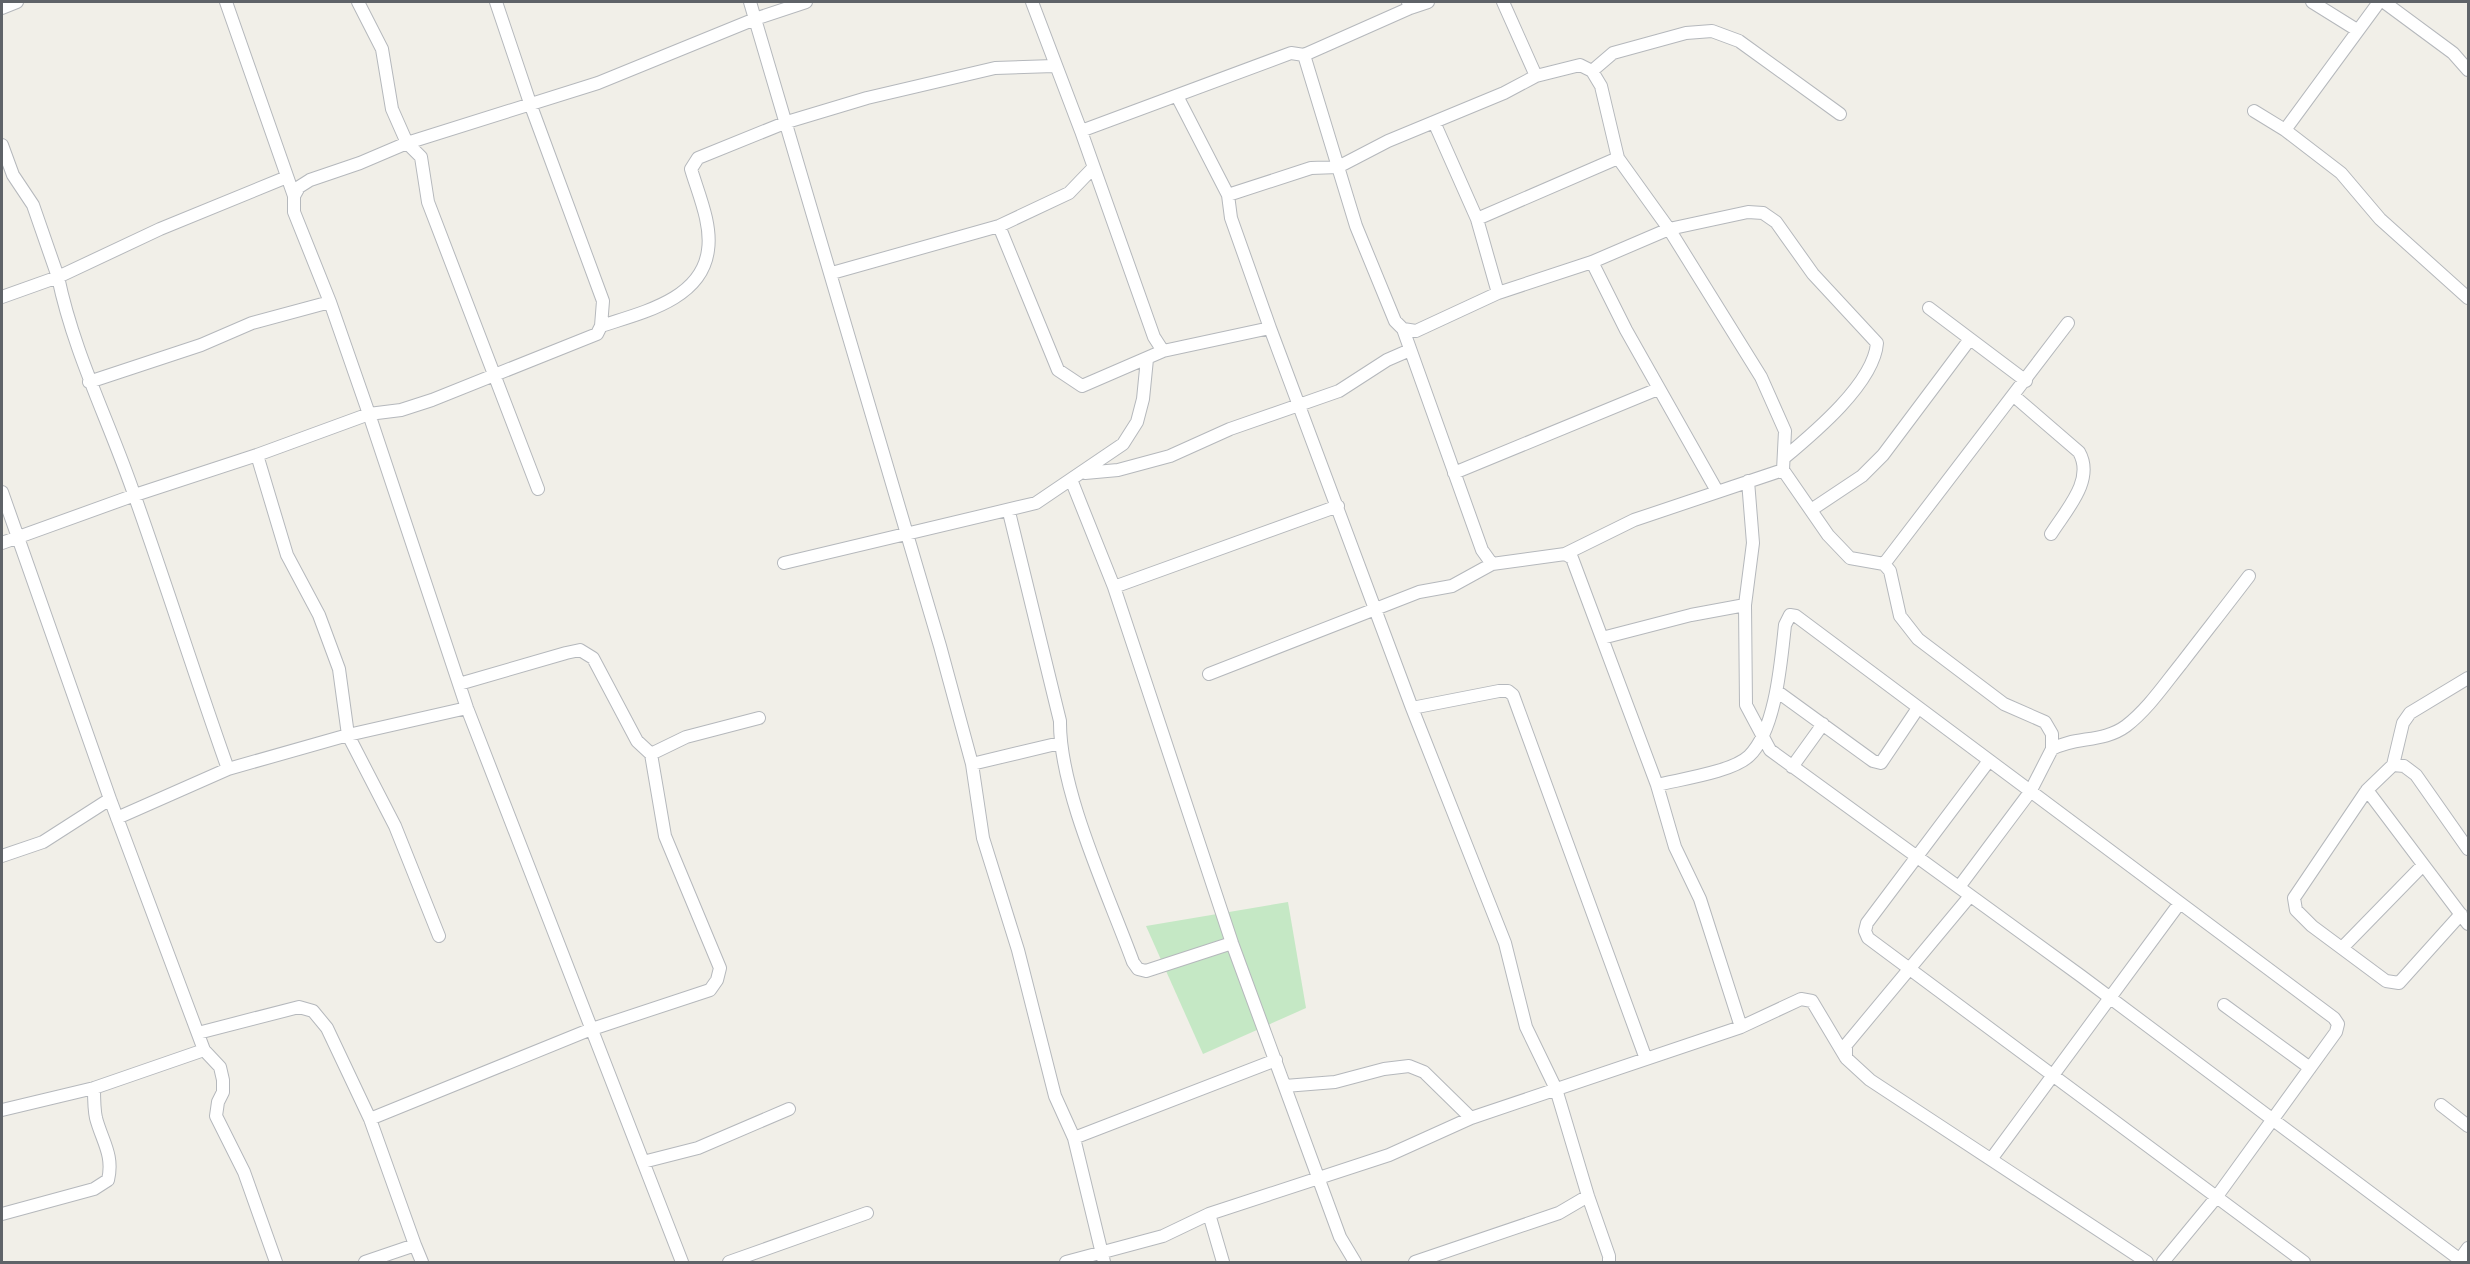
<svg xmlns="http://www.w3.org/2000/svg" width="2470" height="1264" font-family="Overpass,sans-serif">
<rect width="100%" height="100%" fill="#f1efe8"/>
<!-- green -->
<path fill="#c5e8c5" d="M 1288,902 L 1306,1008 L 1203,1054 L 1146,926 Z"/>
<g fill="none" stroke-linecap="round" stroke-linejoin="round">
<defs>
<path id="street" d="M 226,2 L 294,196
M 358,2 L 382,49 L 392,109 L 407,143 L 421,157 L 428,202 L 538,489
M 750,2 L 940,646 L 972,764 L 983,838 L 1018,950 L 1055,1096 L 1074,1138 L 1104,1262
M 1032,2 L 1081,131 L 1291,53 L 1304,55 L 1356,226 L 1395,321 L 1403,329 L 1416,331 L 1498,293 L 1592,262 L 1669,229 L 1748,212 L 1763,213 L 1776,222 L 1813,274 L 1877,343 C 1874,383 1814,433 1784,458
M 1503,2 L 1536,76
M 2312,2 L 2357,30
M 2384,2 L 2453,53 L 2468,70
M 2,8 L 17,2
M 1410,8 L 1428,2
M 1304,55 L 1410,8 L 1408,2
M 1592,71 L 1613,53 L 1686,33 L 1712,31 L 1739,41 L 1840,114
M 1177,96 L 1228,195 L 1231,218 L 1270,328
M 2254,111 L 2285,130 L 2341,173 L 2380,219 L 2468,298
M 1434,122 L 1477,219 L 1498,293
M 2285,130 L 2379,2
M 1081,131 L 1154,337 L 1163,351 L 1270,328 L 1412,708 L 1505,943 L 1526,1027 L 1556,1089 L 1588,1196 L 1609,1256 L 1609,1262
M 2,145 L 13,175 L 33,205 L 58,277 L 160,229 L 287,177
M 1228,195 L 1311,168 L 1338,167 L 1388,141 L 1504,93 L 1536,76 L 1580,65 L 1592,71 L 1601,86 L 1618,158 L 1669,229 L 1761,377 L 1785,431 L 1783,470 L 1828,535 L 1850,558 L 1884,564 L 1890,571 L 1900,616 L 1918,639 L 2004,704 L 2045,722 L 2052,734 L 2052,749 L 2030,792 L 1959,887
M 1477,219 L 1618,158
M 999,226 L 1058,370 L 1082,386 L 1163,351
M 1592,262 L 1626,330 L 1717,491
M 832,273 L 999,226 L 1069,193 L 1093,168
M 2,297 L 58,277 C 74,354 110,423 135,497 C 167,587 196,679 228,769 L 348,735 L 467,708
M 1929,308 L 2026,381
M 601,326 C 640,313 702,300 708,250 C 712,224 698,193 691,169 L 698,158 L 787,122 L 867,98 L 995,68 L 1054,66
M 1403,329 L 1482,550 L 1492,564 L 1565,554 L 1572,558 L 1657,785 L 1675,847 L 1700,899 L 1741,1027 L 1801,999 L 1812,1001 L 1846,1058
M 89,382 L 201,345 L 252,323 L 330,302
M 2014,396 L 2079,452 C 2095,480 2066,510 2051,534
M 257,455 L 287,555 L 319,615 L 339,669 L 348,735 L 395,826 L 439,936
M 1085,473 L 1118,470 L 1170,456 L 1230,429 L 1339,391 L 1387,360 L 1410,350
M 1454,473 L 1658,389
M 1748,481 L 1753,543 L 1745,605 L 1746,705 L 1770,750 L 2081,976 L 2463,1262
M 1072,482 L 1114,587 L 1232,943 L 1340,1237 L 1355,1262
M 2,492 L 110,799 L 204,1050 L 220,1067 L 223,1080 L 223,1092 L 218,1102 L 216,1116 L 244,1172 L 276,1262
M 1811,510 L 1862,476 L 1883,455 L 1970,339
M 1009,512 L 1060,721 C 1059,790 1109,896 1133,962 L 1138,969 L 1146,971 L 1232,943
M 2,543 L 135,495 L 257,455 L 369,414 L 401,410 L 432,400 L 597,334 L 601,326 L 603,301 L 531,106 L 496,2
M 1565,554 L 1634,520 L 1783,470
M 784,563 L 1036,503 L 1123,444 L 1137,422 L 1143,399 L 1147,359
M 1884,564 L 2068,323
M 1114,587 L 1338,506
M 1602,638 L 1691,615 L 1745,605
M 1209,674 L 1419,592 L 1452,586 L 1492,564
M 1778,692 L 1873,761 L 1881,763 L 1918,708
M 1412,708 L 1499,691 L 1508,691 L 1513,695 L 1646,1059
M 2052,749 C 2075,736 2103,743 2126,726 C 2148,709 2164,685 2181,664 C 2204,634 2227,605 2249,576
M 651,754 L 686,737 L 759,718
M 1988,762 L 1867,923 L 1865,931 L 1868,938 L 2304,1262
M 972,764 L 1060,743
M 2393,765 L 2403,723 L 2410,713 L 2468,678
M 1792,767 L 1823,724
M 1657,785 C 1681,779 1732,772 1749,756 C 1776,730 1781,661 1785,625 L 1790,615 L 1796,616 L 2334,1018 L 2338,1024 L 2336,1032 L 2215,1199 L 2163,1262
M 2367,790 L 2468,924
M 117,818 L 228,769
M 2,856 L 43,842 L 110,799
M 1970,896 L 1846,1045 L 1846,1058 L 1870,1080 L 2147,1262
M 2461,914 L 2399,983 L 2386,981 L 2312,926 L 2296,910 L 2294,898 L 2367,790 L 2393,765 L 2404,766 L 2416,775 L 2468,849
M 2342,948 L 2423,865
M 2224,1005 L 2310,1068
M 198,1033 L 299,1007 L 313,1011 L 327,1028 L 370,1119 L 415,1245
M 1285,1086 L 1335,1082 L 1384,1069 L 1409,1066 L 1424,1072 L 1471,1118
M 2441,1105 L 2468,1126
M 2,1110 L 94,1088 L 204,1050
M 370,1119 L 589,1030 L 710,990 L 717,980 L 720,968 L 665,836 L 651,754 L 637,741 L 593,658 L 580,650 L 566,653 L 459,684
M 1074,1138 L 1276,1060
M 1992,1158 L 2179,904
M 643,1162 L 698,1148 L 789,1109
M 2,1214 L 94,1189 L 108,1180 C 114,1155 102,1141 96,1118 C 94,1109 94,1098 94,1088
M 1209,1214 L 1223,1262
M 365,1262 L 415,1245 L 422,1262
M 682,1262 L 467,708 L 369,414 L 330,302 L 294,212 L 294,196 L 299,187 L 310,180 L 360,163 L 407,143 L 598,83 L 755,19 L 806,2
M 729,1262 L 867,1213
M 1066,1262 L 1163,1236 L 1209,1214 L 1389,1155 L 1471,1118 L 1741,1027
M 1415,1262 L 1559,1213 L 1588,1196
M 2458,1262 L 2468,1248"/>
</defs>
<!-- street casing -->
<use href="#street" stroke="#b5b8bc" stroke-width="14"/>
<!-- street -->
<use href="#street" stroke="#fff" stroke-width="12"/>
</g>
<!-- border -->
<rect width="2470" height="1264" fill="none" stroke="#5f6368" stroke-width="6"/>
</svg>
